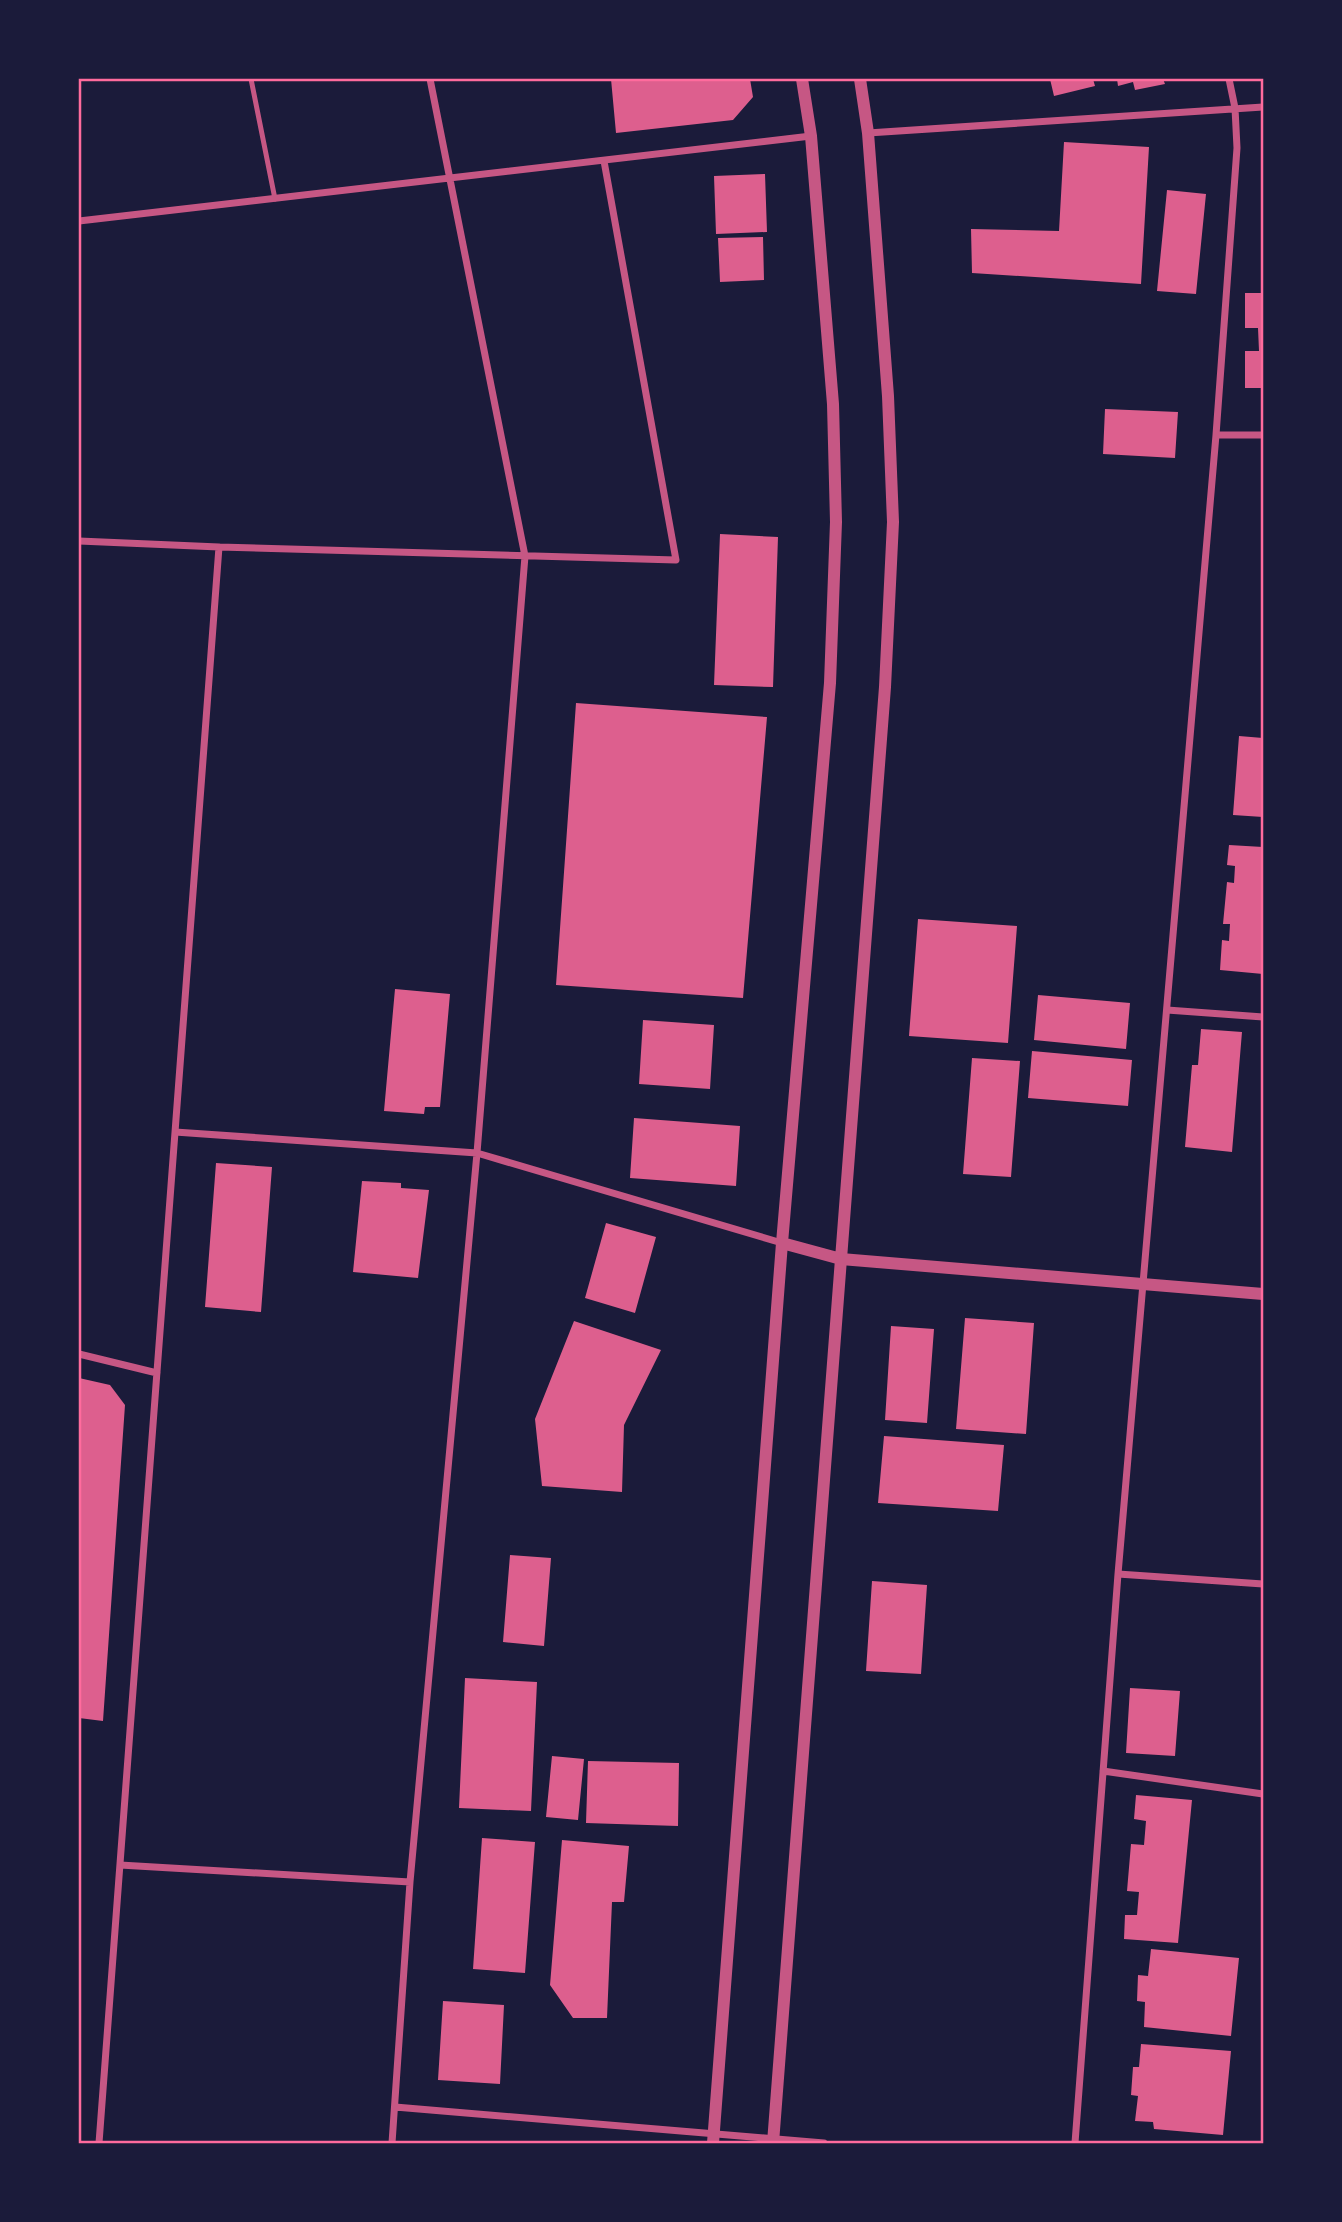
<svg xmlns="http://www.w3.org/2000/svg" width="1342" height="2222" font-family="Overpass,sans-serif">
<rect width="100%" height="100%" fill="#1b1b3a"/>
<!-- building -->
<path fill="#dd5f8e" d="M 611,79 L 750,79 L 753,97 L 733,120 L 616,133 Z
M 1050,79 L 1093,79 L 1095,86 L 1054,96 Z
M 1117,79 L 1163,79 L 1165,84 L 1135,90 L 1133,82 L 1118,86 Z
M 1064,142 L 1149,147 L 1141,284 L 972,273 L 971,229 L 1059,231 Z
M 765,174 L 767,232 L 716,234 L 714,176 Z
M 1167,190 L 1206,194 L 1196,294 L 1157,291 Z
M 763,237 L 764,280 L 720,282 L 718,238 Z
M 1245,293 L 1263,293 L 1263,388 L 1245,388 L 1245,351 L 1259,351 L 1258,328 L 1245,328 Z
M 1105,409 L 1178,412 L 1175,458 L 1103,454 Z
M 720,534 L 778,537 L 773,687 L 714,685 Z
M 576,703 L 767,717 L 743,998 L 556,985 Z
M 1239,736 L 1263,738 L 1263,817 L 1233,815 Z
M 1229,845 L 1263,847 L 1263,974 L 1220,970 L 1222,940 L 1229,941 L 1230,924 L 1223,924 L 1227,882 L 1234,883 L 1235,866 L 1227,865 Z
M 918,919 L 1017,926 L 1008,1043 L 909,1036 Z
M 395,989 L 450,994 L 440,1107 L 425,1107 L 424,1114 L 384,1111 Z
M 1038,995 L 1130,1003 L 1126,1049 L 1034,1040 Z
M 643,1020 L 714,1025 L 710,1089 L 639,1084 Z
M 1201,1029 L 1242,1032 L 1232,1152 L 1185,1147 L 1192,1065 L 1198,1065 Z
M 1032,1051 L 1132,1060 L 1128,1106 L 1028,1098 Z
M 972,1058 L 1020,1061 L 1011,1177 L 963,1174 Z
M 634,1118 L 740,1126 L 736,1186 L 630,1178 Z
M 216,1163 L 272,1167 L 261,1312 L 205,1307 Z
M 362,1181 L 401,1183 L 401,1188 L 429,1190 L 418,1278 L 353,1272 Z
M 606,1223 L 656,1237 L 635,1313 L 585,1298 Z
M 965,1318 L 1034,1323 L 1026,1434 L 956,1429 Z
M 574,1321 L 661,1350 L 624,1425 L 622,1492 L 542,1486 L 535,1419 Z
M 891,1326 L 934,1329 L 927,1423 L 885,1420 Z
M 79,1378 L 110,1385 L 125,1405 L 103,1721 L 79,1718 Z
M 884,1436 L 1004,1445 L 998,1511 L 878,1503 Z
M 510,1555 L 551,1558 L 544,1646 L 503,1642 Z
M 872,1581 L 927,1585 L 921,1674 L 866,1671 Z
M 465,1678 L 537,1682 L 531,1811 L 459,1808 Z
M 1130,1688 L 1180,1691 L 1175,1756 L 1126,1753 Z
M 552,1756 L 584,1759 L 578,1820 L 546,1817 Z
M 588,1761 L 679,1763 L 678,1826 L 586,1823 Z
M 1136,1795 L 1192,1800 L 1178,1943 L 1124,1939 L 1125,1915 L 1137,1915 L 1139,1892 L 1127,1891 L 1131,1844 L 1144,1845 L 1146,1821 L 1134,1819 Z
M 482,1838 L 535,1842 L 525,1973 L 473,1969 Z
M 562,1840 L 629,1846 L 624,1902 L 612,1902 L 607,2018 L 573,2018 L 550,1985 Z
M 1151,1949 L 1239,1958 L 1231,2036 L 1144,2027 L 1145,2002 L 1137,2001 L 1138,1975 L 1148,1976 Z
M 443,2001 L 504,2005 L 500,2084 L 438,2080 Z
M 1141,2044 L 1231,2051 L 1223,2135 L 1154,2129 L 1153,2122 L 1135,2121 L 1138,2096 L 1131,2095 L 1133,2067 L 1139,2067 Z"/>
<g fill="none" stroke-linecap="round" stroke-linejoin="round">
<!-- service -->
<path stroke="#c65784" stroke-width="5" d="M 251,79 L 275,199"/>
<!-- minor -->
<path stroke="#c65784" stroke-width="7" d="M 868,133 L 1263,107
M 79,221 L 811,136
M 1216,435 L 1263,435
M 79,541 L 219,547 L 676,560 L 604,161
M 1167,1010 L 1263,1017
M 175,1132 L 477,1153 L 782,1243
M 79,1354 L 157,1373
M 1118,1574 L 1263,1584
M 1103,1771 L 1263,1794
M 120,1865 L 410,1882
M 395,2107 L 824,2143
M 99,2143 L 219,547
M 392,2143 L 410,1882 L 477,1153 L 525,556 L 430,79
M 1075,2143 L 1118,1574 L 1216,435 L 1237,148 L 1235,108 L 1229,79"/>
<!-- tertiary -->
<path stroke="#c65784" stroke-width="12" d="M 782,1243 L 841,1259 L 1263,1294
M 713,2143 L 782,1243 L 830,683 L 836,522 L 833,404 L 811,136 L 802,79
M 773,2143 L 885,687 L 893,522 L 888,396 L 868,133 L 860,79"/>
</g>
<!-- border -->
<rect width="1342" height="2222" fill="none" stroke="#1b1b3a" stroke-width="161"/>
<rect x="80" y="80" width="1182" height="2062" fill="none" stroke="#ff6b9d" stroke-width="2.5"/>
</svg>
